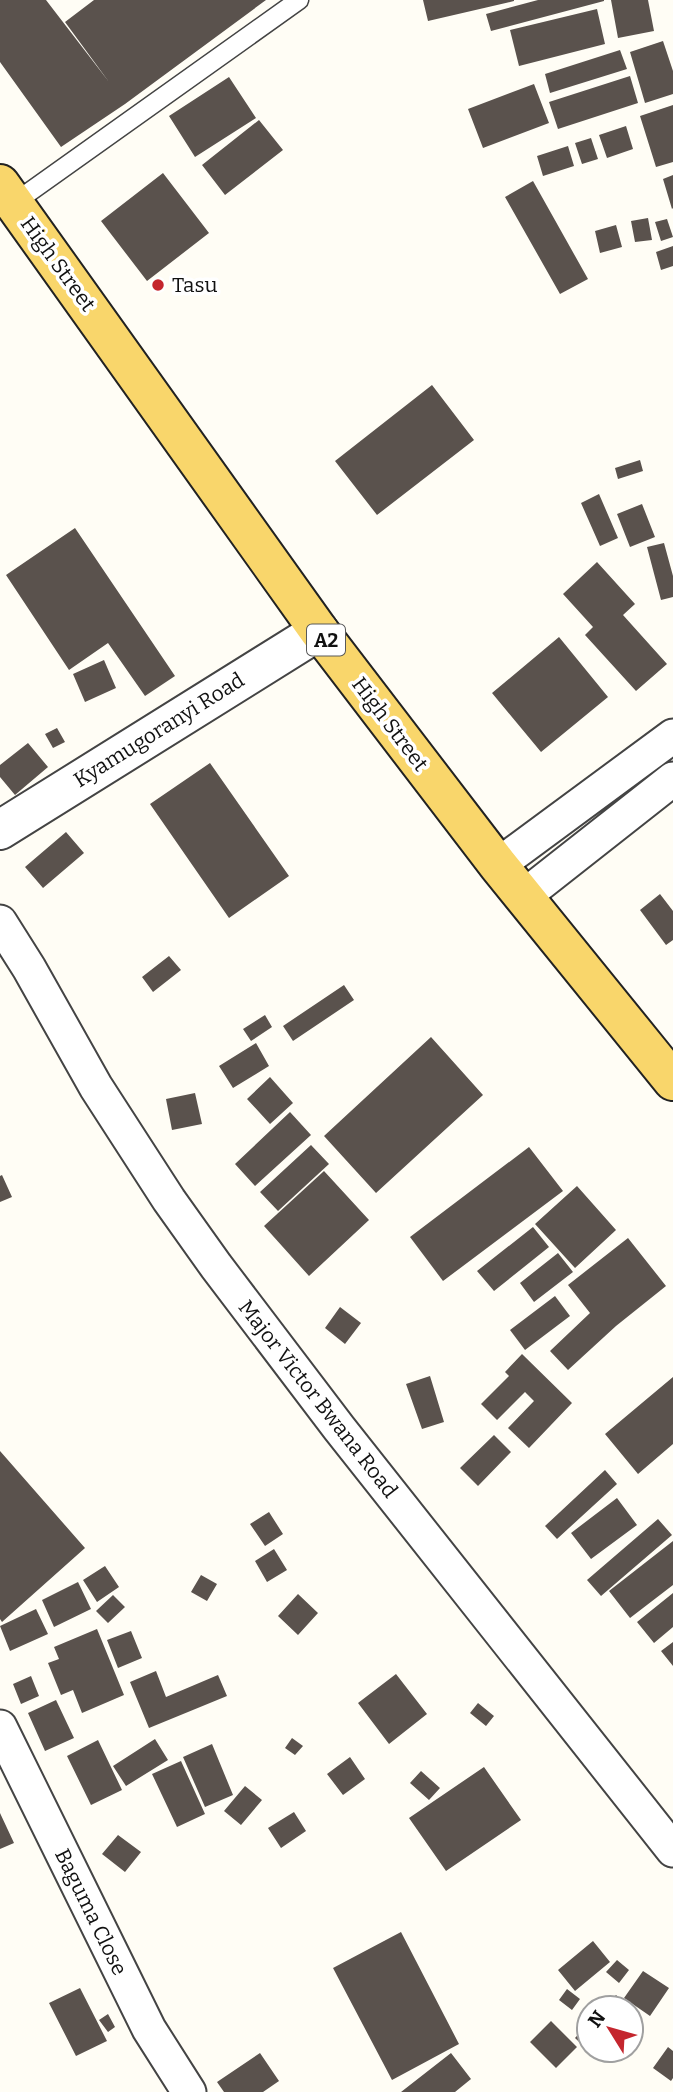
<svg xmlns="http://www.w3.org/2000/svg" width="673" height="2092" font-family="Bitter,serif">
<rect width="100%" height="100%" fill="#fffdf5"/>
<!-- building -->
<path fill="#5a524d" d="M 0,0 L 46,0 L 109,82 L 65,22 L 94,0 L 266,0 L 125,104 L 61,147 L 0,62 Z
M 423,0 L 514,0 L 514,1 L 428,21 Z
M 538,0 L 604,0 L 604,1 L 491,31 L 486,14 Z
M 611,0 L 648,0 L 654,31 L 618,38 Z
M 597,9 L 605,44 L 519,66 L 510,30 Z
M 663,41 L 673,71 L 673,94 L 645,103 L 630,52 Z
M 620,50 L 627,69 L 550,93 L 545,74 Z
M 630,76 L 638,103 L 558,129 L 549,102 Z
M 229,77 L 256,118 L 195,157 L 169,116 Z
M 534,84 L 549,123 L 483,148 L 468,109 Z
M 673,105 L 673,162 L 656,167 L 640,116 Z
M 259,120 L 283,150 L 225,195 L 202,165 Z
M 626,126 L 633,149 L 607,158 L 599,135 Z
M 591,138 L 598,159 L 582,164 L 575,143 Z
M 568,146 L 574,166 L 543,176 L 537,156 Z
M 163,173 L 209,233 L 147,281 L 101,221 Z
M 673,175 L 673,208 L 672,209 L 663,179 Z
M 533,181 L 588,279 L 560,294 L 505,197 Z
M 648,218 L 652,240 L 635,242 L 631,221 Z
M 667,219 L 673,237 L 661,241 L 655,222 Z
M 616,225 L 622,247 L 600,253 L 595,231 Z
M 673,246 L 673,266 L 661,270 L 656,252 Z
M 432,385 L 474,440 L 377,515 L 335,461 Z
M 640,460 L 643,471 L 618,479 L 615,468 Z
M 599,494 L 618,538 L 600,546 L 581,503 Z
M 642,504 L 655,537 L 630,547 L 617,514 Z
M 75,528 L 175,676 L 145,696 L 108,643 L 69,670 L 6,575 Z
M 664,543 L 673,576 L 673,597 L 661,600 L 647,547 Z
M 597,562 L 635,604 L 623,615 L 667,664 L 636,691 L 585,635 L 593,627 L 563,594 Z
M 559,637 L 608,697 L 541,752 L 492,693 Z
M 104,660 L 116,688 L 85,702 L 73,674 Z
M 57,728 L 65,742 L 53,748 L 45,734 Z
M 28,743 L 48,767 L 15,795 L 0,777 L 0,765 Z
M 210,763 L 289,876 L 229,918 L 150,804 Z
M 66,832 L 84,853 L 43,888 L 25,867 Z
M 660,894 L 673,911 L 673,940 L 666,945 L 640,910 Z
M 169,956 L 181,970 L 153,992 L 142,977 Z
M 344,985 L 354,1000 L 293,1041 L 283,1026 Z
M 265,1015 L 272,1027 L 251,1041 L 243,1029 Z
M 431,1037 L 483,1095 L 376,1193 L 324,1136 Z
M 256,1043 L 269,1066 L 233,1088 L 219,1066 Z
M 270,1077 L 293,1103 L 270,1124 L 247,1099 Z
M 195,1093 L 202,1124 L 172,1130 L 166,1099 Z
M 290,1112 L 311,1135 L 255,1186 L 235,1164 Z
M 311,1145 L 329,1164 L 278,1211 L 260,1192 Z
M 529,1147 L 563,1191 L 443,1281 L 410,1237 Z
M 324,1171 L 369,1220 L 309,1276 L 264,1226 Z
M 2,1175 L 12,1197 L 0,1202 L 0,1176 Z
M 577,1186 L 616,1230 L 575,1268 L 535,1224 Z
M 533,1227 L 549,1247 L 494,1291 L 477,1271 Z
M 628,1238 L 666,1286 L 616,1326 L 568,1370 L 550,1351 L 590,1313 L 568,1285 Z
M 558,1253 L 573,1272 L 534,1302 L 520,1283 Z
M 555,1296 L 570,1316 L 525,1350 L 510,1330 Z
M 340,1307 L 361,1323 L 345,1344 L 325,1328 Z
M 522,1354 L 572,1403 L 529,1448 L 508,1428 L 534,1401 L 525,1392 L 497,1420 L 481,1404 L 509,1376 L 505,1372 Z
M 430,1376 L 444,1422 L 422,1429 L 406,1384 Z
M 673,1377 L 673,1444 L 638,1474 L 605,1434 Z
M 494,1435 L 511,1452 L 478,1486 L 460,1468 Z
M 0,1451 L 85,1548 L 2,1622 L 0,1619 Z
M 605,1470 L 617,1484 L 557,1539 L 545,1526 Z
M 617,1498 L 637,1525 L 591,1559 L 571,1533 Z
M 269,1512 L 283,1534 L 265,1546 L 250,1524 Z
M 658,1519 L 672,1535 L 601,1596 L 587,1580 Z
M 673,1541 L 673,1585 L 630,1618 L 609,1591 Z
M 274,1549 L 287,1570 L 267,1582 L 255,1561 Z
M 105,1566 L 119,1587 L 97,1602 L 83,1580 Z
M 201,1575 L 217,1584 L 207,1601 L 191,1592 Z
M 78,1582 L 91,1609 L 54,1627 L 42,1600 Z
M 673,1593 L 673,1627 L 654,1643 L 637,1622 Z
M 298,1594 L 318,1613 L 298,1635 L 278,1616 Z
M 113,1595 L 125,1607 L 108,1623 L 96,1611 Z
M 36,1609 L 48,1634 L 10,1651 L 0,1626 Z
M 97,1629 L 124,1695 L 82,1713 L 73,1690 L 61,1695 L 48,1663 L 59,1659 L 54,1647 Z
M 131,1631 L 142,1658 L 118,1668 L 107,1640 Z
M 673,1642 L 673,1666 L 661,1651 Z
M 156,1671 L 166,1697 L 218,1675 L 227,1696 L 149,1728 L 130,1682 Z
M 396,1674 L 427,1714 L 389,1744 L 358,1703 Z
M 31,1676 L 39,1696 L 21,1704 L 13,1684 Z
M 56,1700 L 74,1738 L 45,1751 L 28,1713 Z
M 478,1703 L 494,1716 L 486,1726 L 470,1713 Z
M 292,1738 L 303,1746 L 295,1755 L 285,1748 Z
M 155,1739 L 168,1760 L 126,1786 L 113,1766 Z
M 98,1740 L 122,1790 L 91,1805 L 67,1756 Z
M 212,1744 L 233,1795 L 205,1807 L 183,1757 Z
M 350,1757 L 365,1779 L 343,1795 L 327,1774 Z
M 181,1761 L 205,1814 L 177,1827 L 152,1774 Z
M 484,1767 L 521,1820 L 446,1871 L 409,1818 Z
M 421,1771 L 440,1788 L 429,1800 L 410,1783 Z
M 245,1786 L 262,1800 L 241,1825 L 224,1811 Z
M 294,1812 L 306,1831 L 281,1848 L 268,1828 Z
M 0,1813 L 14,1843 L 0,1849 Z
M 118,1835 L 141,1852 L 125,1872 L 102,1854 Z
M 401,1932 L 459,2044 L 392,2080 L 333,1968 Z
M 593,1941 L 610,1962 L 575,1991 L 558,1970 Z
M 617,1960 L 629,1970 L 619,1983 L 606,1972 Z
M 643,1971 L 669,1988 L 650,2016 L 624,1998 Z
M 80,1988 L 107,2041 L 76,2056 L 49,2003 Z
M 567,1989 L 580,1999 L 572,2010 L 559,2000 Z
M 616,1995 L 630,2008 L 603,2008 Z
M 108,2014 L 115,2027 L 108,2032 L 99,2020 Z
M 551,2021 L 577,2047 L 556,2068 L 530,2042 Z
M 589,2023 L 589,2050 L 610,2050 L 599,2061 L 575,2038 Z
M 668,2047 L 673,2051 L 673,2078 L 671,2081 L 653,2068 Z
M 260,2053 L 279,2081 L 263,2092 L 224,2092 L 217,2082 Z
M 451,2053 L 471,2079 L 455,2092 L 401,2092 Z"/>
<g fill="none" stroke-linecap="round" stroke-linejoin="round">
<defs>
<path id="service" d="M 14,203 L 299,0"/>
<path id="minor" d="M 498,865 L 673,736
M 523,897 L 673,779
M 0,922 L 29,968 L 96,1087 L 169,1200 L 216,1266 L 339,1428 L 673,1850
M 0,1727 L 149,2029 L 189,2092"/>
<path id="tertiary" d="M 0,830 L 319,631"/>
<path id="primary" d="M 0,184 L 319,631 L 498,865 L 673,1081"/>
</defs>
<!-- service casing -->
<use href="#service" stroke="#444" stroke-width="21"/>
<!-- minor casing -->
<use href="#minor" stroke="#444" stroke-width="37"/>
<!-- tertiary casing -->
<use href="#tertiary" stroke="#444" stroke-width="42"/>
<!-- primary casing -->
<use href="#primary" stroke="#222" stroke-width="42"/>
<!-- service -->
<use href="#service" stroke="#fff" stroke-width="18"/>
<!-- minor -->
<use href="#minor" stroke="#fff" stroke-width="33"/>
<!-- tertiary -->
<use href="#tertiary" stroke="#fff" stroke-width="38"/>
<!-- primary -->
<use href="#primary" stroke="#f9d66b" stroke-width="38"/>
</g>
<!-- markers -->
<circle fill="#c4262e" stroke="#fff" stroke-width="2.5" cx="158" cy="285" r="7"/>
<g text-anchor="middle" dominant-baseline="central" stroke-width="7" stroke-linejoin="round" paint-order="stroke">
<!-- shield labels -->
<rect fill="#fff" stroke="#585858" stroke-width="2" x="307" y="624.5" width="38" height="31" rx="5"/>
<g font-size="19" font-weight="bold" fill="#111">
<text x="326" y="640">A2</text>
</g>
<!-- street labels -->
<g font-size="21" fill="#111" stroke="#fff">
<text transform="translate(58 264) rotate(54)">High Street</text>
<text transform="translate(390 724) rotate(53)">High Street</text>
<text transform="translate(159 730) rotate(-32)">Kyamugoranyi Road</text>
<text transform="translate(318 1399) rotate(52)">Major Victor Bwana Road</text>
<text transform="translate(91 1912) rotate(64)">Baguma Close</text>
</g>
<!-- poi labels -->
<g font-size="21" fill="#111" stroke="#fff" text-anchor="start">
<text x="172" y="285">Tasu</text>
</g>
</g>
<!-- north arrow -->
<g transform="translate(610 2029) rotate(307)"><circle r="33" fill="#ffffff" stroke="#a0a0a0" stroke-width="2"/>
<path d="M0-5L12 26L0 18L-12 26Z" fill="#c4262e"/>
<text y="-10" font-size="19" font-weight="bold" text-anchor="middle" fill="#111111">N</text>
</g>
</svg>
